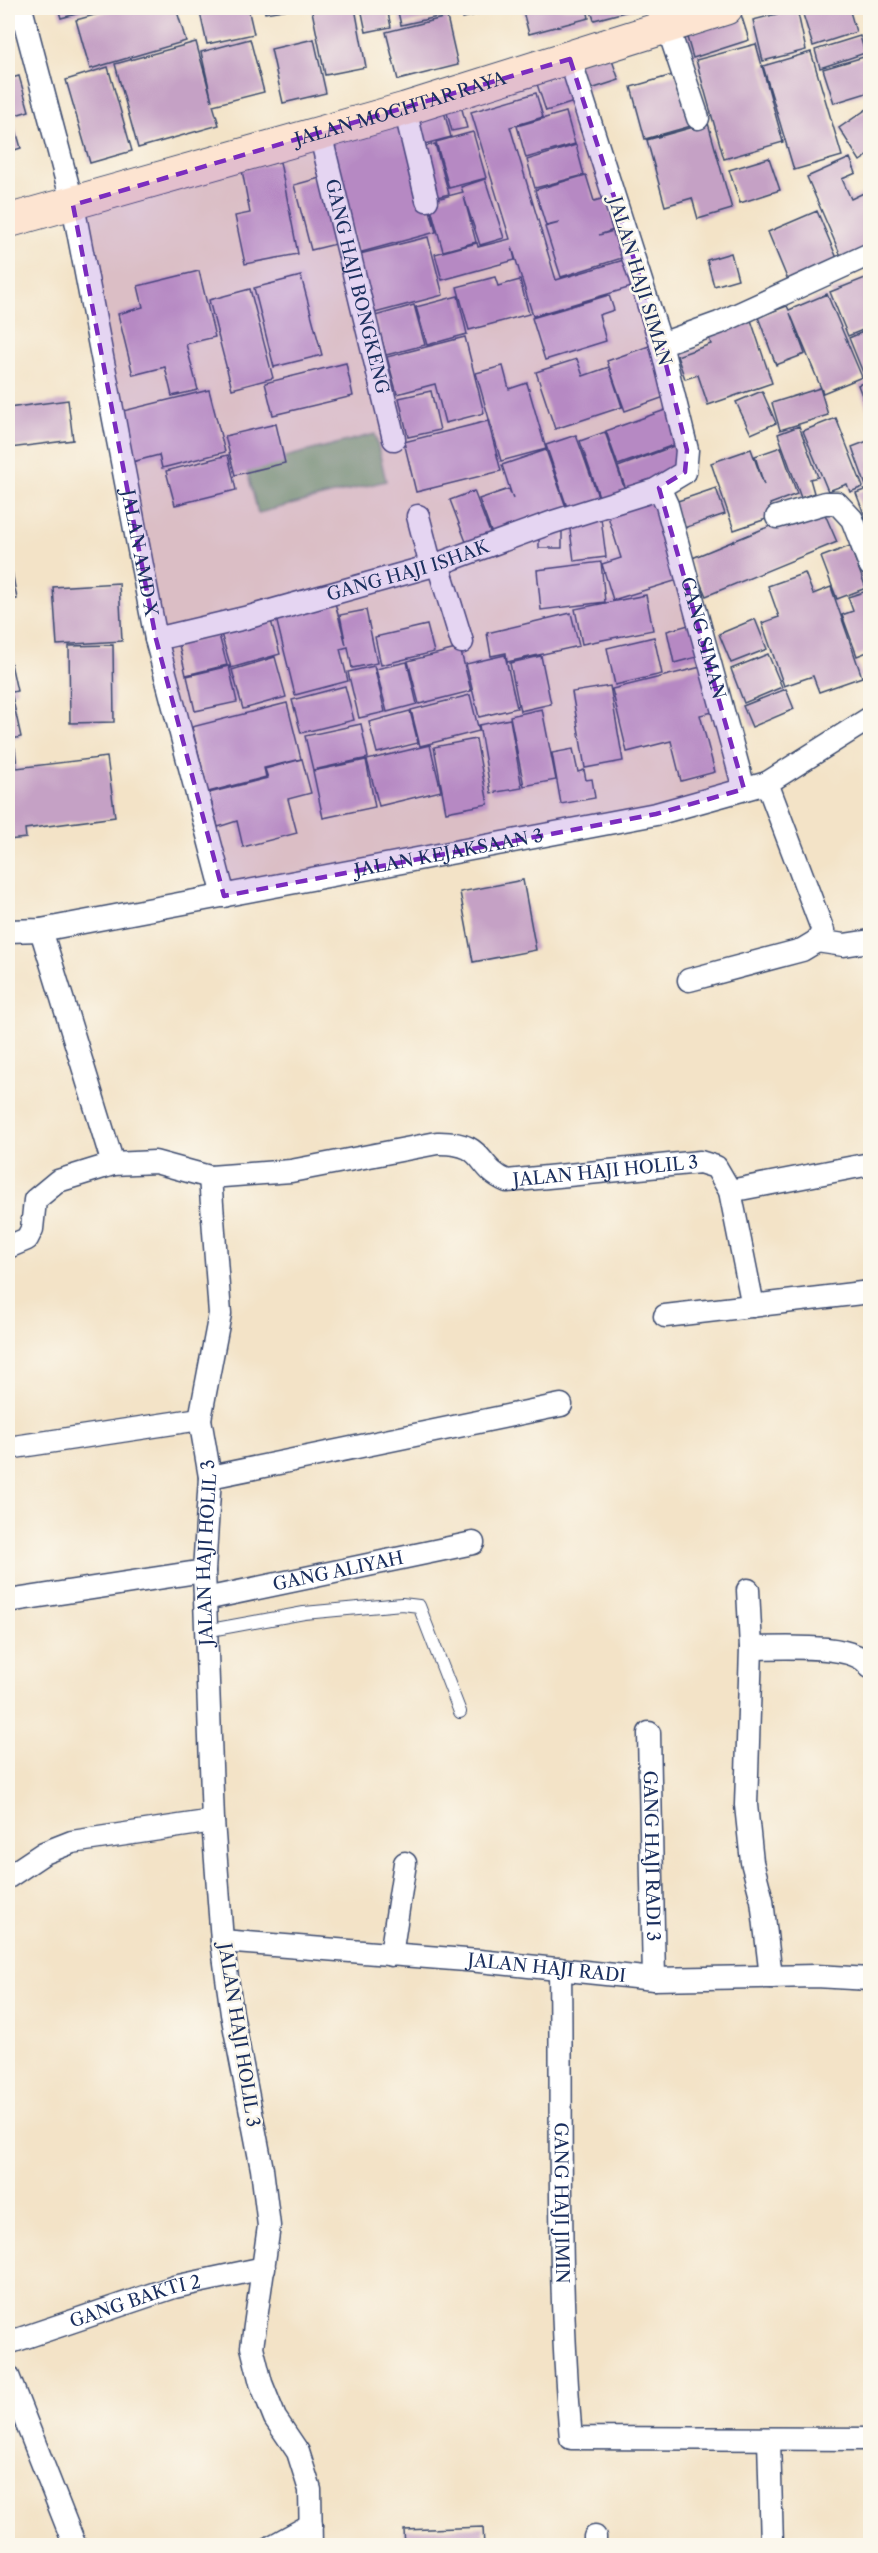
<svg xmlns="http://www.w3.org/2000/svg" width="878" height="2553" font-family="'Libre Caslon Text',serif">
<rect width="100%" height="100%" fill="#fbf7ec"/>
<filter id="ink" filterUnits="userSpaceOnUse"><feTurbulence type="fractalNoise" baseFrequency=".0167" numOctaves="2"/><feDisplacementMap in="SourceGraphic" scale="12" xChannelSelector="R" yChannelSelector="G"/><feConvolveMatrix kernelMatrix="1 2 1 2 8 2 1 2 1" color-interpolation-filters="sRGB"/></filter>
<filter id="wash" filterUnits="userSpaceOnUse"><feTurbulence type="fractalNoise" baseFrequency=".008" numOctaves="4" result="noise"/><feDisplacementMap in="SourceGraphic" scale="24" xChannelSelector="R" yChannelSelector="G"/><feGaussianBlur stdDeviation="1.35" result="paint"/><feColorMatrix in="noise" values="0 0 0 0 0 0 0 0 0 0 0 0 0 0 0 0 0 1.4 0 .05"/><feComposite in="paint" operator="in"/></filter>
<g filter="url(#wash)">
<rect width="100%" height="100%" fill="#f3e3c7"/>
<!-- forest -->
<path fill="#83b671" stroke="#4f7268" stroke-width="1.5" d="M 375,434 L 386,481 L 258,513 L 246,467 Z"/>
<g id="blocks">
<!-- building -->
<path fill="#c5a1c5" d="M 58,8 L 99,8 L 61,18 Z
M 120,8 L 176,8 L 186,41 L 90,69 L 76,20 Z
M 199,8 L 248,8 L 254,34 L 207,44 Z
M 264,8 L 289,8 L 289,9 L 265,13 Z
M 330,8 L 355,8 L 366,67 L 325,75 L 312,11 Z
M 361,8 L 387,8 L 391,27 L 366,32 Z
M 397,8 L 458,8 L 460,12 L 401,25 Z
M 460,8 L 502,8 L 463,18 Z
M 522,8 L 587,8 L 589,18 L 529,34 Z
M 590,8 L 640,8 L 594,20 Z
M 801,8 L 849,8 L 856,32 L 813,46 Z
M 797,9 L 806,50 L 763,61 L 753,20 Z
M 740,11 L 749,40 L 693,58 L 684,27 Z
M 447,17 L 458,65 L 398,80 L 386,32 Z
M 860,36 L 865,53 L 820,68 L 815,50 Z
M 250,39 L 264,92 L 213,105 L 219,125 L 138,148 L 115,64 L 196,42 L 212,101 L 201,52 Z
M 314,39 L 326,93 L 283,103 L 271,49 Z
M 756,44 L 783,142 L 724,159 L 696,60 Z
M 609,52 L 619,80 L 585,91 L 575,63 Z
M 811,52 L 842,156 L 794,170 L 763,66 Z
M 867,56 L 870,66 L 870,92 L 834,103 L 823,69 Z
M 108,67 L 132,151 L 90,163 L 66,80 Z
M 676,74 L 691,126 L 645,139 L 631,87 Z
M 566,75 L 574,102 L 546,111 L 537,84 Z
M 19,76 L 29,111 L 12,116 L 21,148 L 8,152 L 8,79 Z
M 536,93 L 543,117 L 510,127 L 556,280 L 627,259 L 635,286 L 533,316 L 512,247 L 515,260 L 442,280 L 435,254 L 477,243 L 478,247 L 510,239 L 471,112 Z
M 459,98 L 467,128 L 452,131 L 444,102 Z
M 442,104 L 451,137 L 417,146 L 408,113 Z
M 870,107 L 870,154 L 860,161 L 839,128 Z
M 566,112 L 575,144 L 526,158 L 517,126 Z
M 405,119 L 436,232 L 358,253 L 328,140 Z
M 708,123 L 732,209 L 698,219 L 692,198 L 665,206 L 647,140 Z
M 473,132 L 486,178 L 449,188 L 436,142 Z
M 435,144 L 449,194 L 429,199 L 415,149 Z
M 576,145 L 584,175 L 535,188 L 527,160 Z
M 769,158 L 780,190 L 740,203 L 729,170 Z
M 850,158 L 856,173 L 842,179 L 851,199 L 870,190 L 870,251 L 844,263 L 807,177 Z
M 280,162 L 298,254 L 245,264 L 235,216 L 250,213 L 242,170 Z
M 586,175 L 594,201 L 605,198 L 616,229 L 599,235 L 617,230 L 625,257 L 561,277 L 545,227 L 559,223 L 546,226 L 535,190 Z
M 327,176 L 344,242 L 311,250 L 294,185 Z
M 485,179 L 504,238 L 480,245 L 464,197 L 476,242 L 443,251 L 429,201 L 463,192 L 461,187 Z
M 817,211 L 839,263 L 790,285 L 768,232 Z
M 428,237 L 443,295 L 371,314 L 356,255 Z
M 731,253 L 738,279 L 714,286 L 707,260 Z
M 199,271 L 215,337 L 186,344 L 198,390 L 172,396 L 165,367 L 133,375 L 118,314 L 143,307 L 138,286 Z
M 301,276 L 322,355 L 274,367 L 254,288 Z
M 870,276 L 870,327 L 848,336 L 830,292 Z
M 495,277 L 498,286 L 520,280 L 529,314 L 469,330 L 457,287 Z
M 250,289 L 273,378 L 232,389 L 209,300 Z
M 827,294 L 862,377 L 823,393 L 790,313 L 805,354 L 776,365 L 758,317 L 787,306 L 789,310 Z
M 609,295 L 614,310 L 599,315 L 606,341 L 545,360 L 532,318 Z
M 458,296 L 467,334 L 427,345 L 416,307 Z
M 414,305 L 425,345 L 386,355 L 375,316 Z
M 750,317 L 772,383 L 708,405 L 698,375 L 685,379 L 677,356 L 711,344 L 707,331 Z
M 870,329 L 870,378 L 866,380 L 849,338 Z
M 465,337 L 484,413 L 445,423 L 435,384 L 397,394 L 387,357 Z
M 652,345 L 670,395 L 625,411 L 607,361 Z
M 577,359 L 583,376 L 609,367 L 622,407 L 555,429 L 536,372 Z
M 346,363 L 353,396 L 273,415 L 265,383 Z
M 503,366 L 509,389 L 527,383 L 546,449 L 501,461 L 476,373 Z
M 870,380 L 870,417 L 858,385 Z
M 820,388 L 828,415 L 780,430 L 772,403 Z
M 209,390 L 225,452 L 162,468 L 159,455 L 132,462 L 119,412 Z
M 431,391 L 440,430 L 408,437 L 399,398 Z
M 762,391 L 776,423 L 751,434 L 736,402 Z
M 68,400 L 73,440 L 10,448 L 8,408 Z
M 671,408 L 682,442 L 618,465 L 606,431 Z
M 836,418 L 863,487 L 850,492 L 847,484 L 828,491 L 803,431 Z
M 488,421 L 501,471 L 416,492 L 404,442 Z
M 276,424 L 285,463 L 235,475 L 225,436 Z
M 799,426 L 818,477 L 810,479 L 814,493 L 801,498 L 778,434 Z
M 605,432 L 627,496 L 602,505 L 580,441 Z
M 576,435 L 601,505 L 570,516 L 546,445 Z
M 870,440 L 870,484 L 866,486 L 852,447 Z
M 674,446 L 683,471 L 627,492 L 618,467 Z
M 781,447 L 797,494 L 770,504 L 775,516 L 734,530 L 711,463 L 751,449 L 764,485 L 755,456 Z
M 546,450 L 568,513 L 492,534 L 479,499 L 509,489 L 513,499 L 502,465 Z
M 228,455 L 236,490 L 175,505 L 166,471 Z
M 716,488 L 725,514 L 681,529 L 672,503 Z
M 870,488 L 870,530 L 856,493 Z
M 474,491 L 492,538 L 468,547 L 450,500 Z
M 656,498 L 681,579 L 613,600 L 602,564 L 621,558 L 607,513 Z
M 821,505 L 837,542 L 706,596 L 690,559 Z
M 601,518 L 606,557 L 574,561 L 569,522 Z
M 539,528 L 562,529 L 562,548 L 539,548 Z
M 850,546 L 866,588 L 837,599 L 821,557 Z
M 8,559 L 10,559 L 17,599 L 8,601 Z
M 601,562 L 605,602 L 541,610 L 537,570 Z
M 805,573 L 813,594 L 831,587 L 862,677 L 819,692 L 813,676 L 784,686 L 762,623 L 779,617 L 768,586 Z
M 119,583 L 122,641 L 57,645 L 53,587 Z
M 870,590 L 870,651 L 857,656 L 842,615 L 853,611 L 848,597 Z
M 646,595 L 653,630 L 582,644 L 575,609 Z
M 334,599 L 346,645 L 340,615 L 366,610 L 377,663 L 352,668 L 348,647 L 340,649 L 348,681 L 295,695 L 275,614 Z
M 571,613 L 579,646 L 507,662 L 506,653 L 491,656 L 487,633 Z
M 270,617 L 280,654 L 231,668 L 220,630 Z
M 755,619 L 767,649 L 731,663 L 719,634 Z
M 696,623 L 704,655 L 674,663 L 667,631 Z
M 427,625 L 434,652 L 381,665 L 375,637 Z
M 219,635 L 227,665 L 186,675 L 179,645 Z
M 654,637 L 662,674 L 615,685 L 607,648 Z
M 113,645 L 114,722 L 70,723 L 69,646 Z
M 460,648 L 471,691 L 419,704 L 408,661 Z
M 8,650 L 17,691 L 8,693 Z
M 768,654 L 782,687 L 744,703 L 731,669 Z
M 505,655 L 517,708 L 479,717 L 466,664 Z
M 541,656 L 551,704 L 520,711 L 510,663 Z
M 275,657 L 286,697 L 243,709 L 232,670 Z
M 407,662 L 417,704 L 387,712 L 376,669 Z
M 709,665 L 721,710 L 700,715 L 715,772 L 681,781 L 671,741 L 627,752 L 612,689 Z
M 229,666 L 237,702 L 195,711 L 187,676 Z
M 374,666 L 385,712 L 359,718 L 348,672 Z
M 345,686 L 354,720 L 301,733 L 292,700 Z
M 610,686 L 623,761 L 585,768 L 572,692 Z
M 786,689 L 794,709 L 752,727 L 743,706 Z
M 470,695 L 479,731 L 420,746 L 411,710 Z
M 12,696 L 21,737 L 8,740 L 8,697 Z
M 287,703 L 301,759 L 264,768 L 266,777 L 208,792 L 192,727 Z
M 542,709 L 556,780 L 524,786 L 510,716 Z
M 410,711 L 418,743 L 377,753 L 369,722 Z
M 510,719 L 522,788 L 491,793 L 479,725 Z
M 361,724 L 368,758 L 313,770 L 305,736 Z
M 476,739 L 488,804 L 446,812 L 434,747 Z
M 430,745 L 441,791 L 379,806 L 367,760 Z
M 15,748 L 17,768 L 107,757 L 115,817 L 25,829 L 26,838 L 8,840 L 8,749 Z
M 573,749 L 578,772 L 584,770 L 586,780 L 592,779 L 595,798 L 561,804 L 552,753 Z
M 302,759 L 311,793 L 288,799 L 297,833 L 243,847 L 237,821 L 218,827 L 209,793 L 268,778 L 265,769 Z
M 366,760 L 375,807 L 323,818 L 313,771 Z
M 523,880 L 536,950 L 473,962 L 460,892 Z
M 483,2527 L 484,2546 L 405,2546 L 404,2530 Z"/>
</g>
</g>
<g filter="url(#ink)">
<use href="#blocks" fill-opacity="0" stroke="#3b4a6e" stroke-width="1.5"/>
<g fill="none" stroke-linecap="round" stroke-linejoin="round">
<defs>
<path id="lane" d="M 205,1631 L 304,1613 L 402,1604 L 419,1606 L 460,1712"/>
<g id="street">
<path id="s1" d="M 21,8 L 73,205 L 156,639 L 224,896"/>
<path d="M 667,25 L 698,118"/>
<path d="M 405,109 L 427,200"/>
<path id="s2" d="M 320,133 L 394,439"/>
<path d="M 661,344 L 719,323 L 870,254"/>
<path id="s3" d="M 655,490 L 662,494 L 667,505 L 744,789"/>
<path d="M 418,516 L 431,566"/>
<path d="M 777,517 L 825,503 L 837,503 L 852,519 L 870,565"/>
<path d="M 438,564 L 462,642"/>
<path id="s4" d="M 156,639 L 249,617 L 438,564 L 553,522 L 655,490 L 685,472 L 687,450 L 661,344 L 570,59"/>
<path d="M 41,930 L 113,1164 L 155,1162 L 210,1177"/>
<path id="s5" d="M 8,931 L 41,930 L 656,814 L 767,783 L 870,718"/>
<path d="M 817,941 L 844,945 L 870,941"/>
<path d="M 689,980 L 802,950 L 817,941 L 823,931 L 767,783"/>
<path d="M 730,1191 L 870,1164"/>
<path d="M 8,1247 L 27,1239 L 32,1229 L 35,1200 L 58,1181 L 113,1164"/>
<path d="M 665,1316 L 870,1292"/>
<path d="M 8,1448 L 200,1419"/>
<path d="M 210,1477 L 561,1405"/>
<path d="M 748,1590 L 751,1648 L 746,1805 L 752,1862 L 762,1900 L 771,1977"/>
<path id="s6" d="M 205,1599 L 473,1543"/>
<path d="M 8,1601 L 204,1571"/>
<path d="M 751,1648 C 779,1648 856,1642 870,1667"/>
<path id="s7" d="M 649,1733 L 654,1979"/>
<path d="M 8,1877 L 44,1853 L 72,1842 L 213,1821"/>
<path id="s8" d="M 222,1941 L 479,1961 L 654,1979 L 816,1976 L 870,1979"/>
<path d="M 391,1955 L 405,1863"/>
<path id="s9" d="M 560,1969 C 562,2125 557,2282 571,2438 L 870,2439"/>
<path id="s10" d="M 8,2343 L 174,2287 L 264,2268"/>
<path d="M 8,2376 L 75,2546"/>
<path d="M 769,2440 L 772,2546"/>
<path d="M 595,2537 L 595,2546"/>
<path d="M 273,2546 L 311,2525"/>
<path id="s11" d="M 311,2546 L 310,2490 L 298,2452 L 275,2418 L 261,2383 L 252,2347 L 269,2226 L 262,2169 L 232,2014 L 222,1941 L 213,1821 L 204,1571 L 210,1477 L 200,1419 L 220,1314 L 210,1177 L 291,1171 L 437,1143 C 488,1142 474,1167 507,1181 L 700,1162 L 716,1167 L 730,1191 L 753,1306"/>
</g>
<g id="secondary">
<path id="s12" d="M 8,221 L 405,109 L 726,8"/>
</g>
</defs>
<!-- lane casing -->
<use href="#lane" stroke="#3b4a6e" stroke-width="14"/>
<!-- street casing -->
<use href="#street" stroke="#3b4a6e" stroke-width="25"/>
<!-- secondary casing -->
<use href="#secondary" stroke="#3b4a6e" stroke-width="35"/>
<!-- lane -->
<use href="#lane" stroke="#fff" stroke-width="12"/>
<!-- street -->
<use href="#street" stroke="#fff" stroke-width="22"/>
<!-- secondary -->
<use href="#secondary" stroke="#fde4d1" stroke-width="33"/>
</g>
</g>
<!-- marked area -->
<path fill="#7b2cbf" fill-opacity="0.2" stroke="#7b2cbf" stroke-width="4.5" stroke-dasharray="12 8" stroke-linejoin="round" d="M 570,59 L 661,344 L 687,450 L 685,472 L 659,488 L 744,789 L 656,814 L 224,896 L 156,639 L 73,205 Z"/>
<g text-anchor="middle" dominant-baseline="central" stroke-width="5" stroke-linejoin="round" paint-order="stroke">
<!-- street labels -->
<g font-size="18" fill="#1b2f5e" stroke="#fbf7ec">
<text stroke="none"><textPath href="#s12" startOffset="408">JALAN MOCHTAR RAYA</textPath></text>
<text transform="translate(640 281) rotate(73)">JALAN HAJI SIMAN</text>
<text stroke="none"><textPath href="#s2" startOffset="158">GANG HAJI BONGKENG</textPath></text>
<text stroke="none"><textPath href="#s1" startOffset="558">JALAN AMD X</textPath></text>
<text stroke="none"><textPath href="#s4" startOffset="261">GANG HAJI ISHAK</textPath></text>
<text stroke="none"><textPath href="#s3" startOffset="158">GANG SIMAN</textPath></text>
<text stroke="none"><textPath href="#s5" startOffset="448">JALAN KEJAKSAAN 3</textPath></text>
<text stroke="none"><textPath href="#s11" startOffset="1803">JALAN HAJI HOLIL 3</textPath></text>
<text stroke="none"><textPath href="#s11" startOffset="1012">JALAN HAJI HOLIL 3</textPath></text>
<text stroke="none"><textPath href="#s6" startOffset="136">GANG ALIYAH</textPath></text>
<text stroke="none"><textPath href="#s7" startOffset="123">GANG HAJI RADI 3</textPath></text>
<text stroke="none"><textPath href="#s8" startOffset="326">JALAN HAJI RADI</textPath></text>
<text transform="translate(239 2035) rotate(81)">JALAN HAJI HOLIL 3</text>
<text stroke="none"><textPath href="#s9" startOffset="234">GANG HAJI JIMIN</textPath></text>
<text stroke="none"><textPath href="#s10" startOffset="134">GANG BAKTI 2</textPath></text>
</g>
</g>
<!-- margin -->
<rect width="878" height="2553" fill="none" stroke="#fbf7ec" stroke-width="30"/>
</svg>
